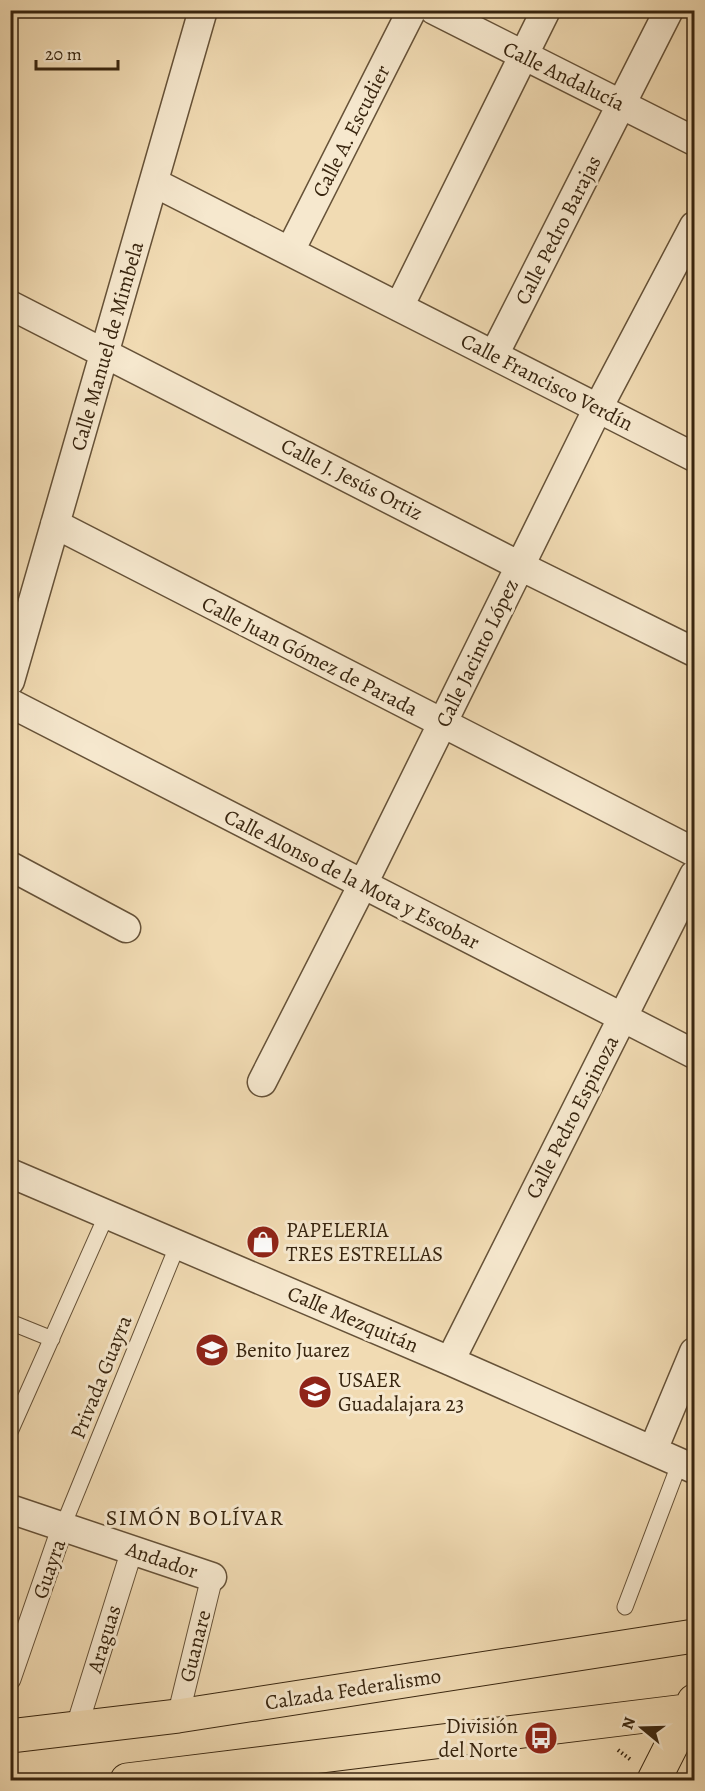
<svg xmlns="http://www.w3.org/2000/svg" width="705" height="1791" font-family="Alegreya,serif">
<rect width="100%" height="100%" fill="#f1dbb3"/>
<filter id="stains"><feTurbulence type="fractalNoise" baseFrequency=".00333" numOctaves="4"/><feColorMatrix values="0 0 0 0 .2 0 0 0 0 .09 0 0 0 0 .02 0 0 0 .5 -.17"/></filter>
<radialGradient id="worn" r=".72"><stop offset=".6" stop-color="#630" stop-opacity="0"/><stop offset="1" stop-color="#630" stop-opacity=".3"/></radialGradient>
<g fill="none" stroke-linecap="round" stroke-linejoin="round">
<defs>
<path id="service" d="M 10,1322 L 52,1339
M 10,1432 L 107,1214
M 63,1526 L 178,1244
M 625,1607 L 680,1462"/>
<path id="pedestrian" d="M 10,1679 L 63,1526
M 178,1716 L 212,1577
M 76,1729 L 132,1550"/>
<path id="minor" d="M 434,10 L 694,141
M 155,183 L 694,457
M 290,251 L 412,10
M 10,305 L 520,566 L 694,652
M 399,307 L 546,10
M 494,355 L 669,10
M 55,524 L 694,852
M 10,681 L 203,10
M 10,703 L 694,1054
M 10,866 L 126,928
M 262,1082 L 363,884 L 598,408 L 694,226
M 10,1173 L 450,1361 L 694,1469
M 450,1361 L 694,875
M 653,1450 L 694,1352
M 10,1509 L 212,1577"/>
<path id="primary" d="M 10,1736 L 178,1716 L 694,1636
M 127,1780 L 694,1710
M 654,1780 L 694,1701"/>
</defs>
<!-- service casing -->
<use href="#service" stroke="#665238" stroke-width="17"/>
<!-- pedestrian casing -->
<use href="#pedestrian" stroke="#665238" stroke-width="23"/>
<!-- minor casing -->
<use href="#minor" stroke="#665238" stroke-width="31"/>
<!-- primary casing -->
<use href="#primary" stroke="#38250f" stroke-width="35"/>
<!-- path -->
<path stroke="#38250f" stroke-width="4" stroke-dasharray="1.5 3" stroke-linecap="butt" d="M 618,1750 L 631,1760"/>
<!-- service -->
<use href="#service" stroke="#f6e8ce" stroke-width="15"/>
<!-- pedestrian -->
<use href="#pedestrian" stroke="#f6e8ce" stroke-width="21"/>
<!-- minor -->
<use href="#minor" stroke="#f6e8ce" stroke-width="28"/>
<!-- primary -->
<use href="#primary" stroke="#f1dbb3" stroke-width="33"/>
</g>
<!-- icons -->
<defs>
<symbol id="shop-disc" viewBox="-11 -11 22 22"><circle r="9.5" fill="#8f2418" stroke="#f6e8ce"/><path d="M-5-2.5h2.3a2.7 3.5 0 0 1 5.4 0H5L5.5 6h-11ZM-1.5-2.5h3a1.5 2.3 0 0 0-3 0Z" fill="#fff"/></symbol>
<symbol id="school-disc" viewBox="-11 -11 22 22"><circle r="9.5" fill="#8f2418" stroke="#f6e8ce"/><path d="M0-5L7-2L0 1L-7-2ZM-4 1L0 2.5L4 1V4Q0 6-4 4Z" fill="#fff"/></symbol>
<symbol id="bus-disc" viewBox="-11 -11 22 22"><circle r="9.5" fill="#8f2418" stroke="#f6e8ce"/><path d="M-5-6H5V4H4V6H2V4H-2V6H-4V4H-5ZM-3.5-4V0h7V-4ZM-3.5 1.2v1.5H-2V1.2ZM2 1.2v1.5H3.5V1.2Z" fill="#fff"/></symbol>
</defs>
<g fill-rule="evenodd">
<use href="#shop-disc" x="244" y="1223" width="38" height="38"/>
<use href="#school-disc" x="193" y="1331" width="38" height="38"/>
<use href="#school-disc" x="296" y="1373" width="38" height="38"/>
<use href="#bus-disc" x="522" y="1719" width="38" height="38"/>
</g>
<g text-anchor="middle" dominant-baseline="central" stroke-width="6" stroke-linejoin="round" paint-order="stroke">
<!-- street labels -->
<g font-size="21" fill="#38250f" stroke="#f6e8ce">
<text transform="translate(564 76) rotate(26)">Calle Andalucía</text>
<text transform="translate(351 131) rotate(-63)">Calle A. Escudier</text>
<text transform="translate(558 230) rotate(-63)">Calle Pedro Barajas</text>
<text transform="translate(107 346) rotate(-74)">Calle Manuel de Mimbela</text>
<text transform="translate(547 382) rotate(27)">Calle Francisco Verdín</text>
<text transform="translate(352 479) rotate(27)">Calle J. Jesús Ortiz</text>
<text transform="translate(477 653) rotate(-64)">Calle Jacinto López</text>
<text transform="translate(310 656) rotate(27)">Calle Juan Gómez de Parada</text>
<text transform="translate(352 879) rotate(27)">Calle Alonso de la Mota y Escobar</text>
<text transform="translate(572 1117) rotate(-63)">Calle Pedro Espinoza</text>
<text transform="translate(353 1319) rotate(23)">Calle Mezquitán</text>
<text transform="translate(101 1377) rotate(-68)">Privada Guayra</text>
<text transform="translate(162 1560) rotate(19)">Andador</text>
<text transform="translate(49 1569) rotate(-71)">Guayra</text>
<text transform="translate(104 1639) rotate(-73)">Araguas</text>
<text transform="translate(195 1646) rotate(-76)">Guanare</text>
<text transform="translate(353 1689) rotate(-9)">Calzada Federalismo</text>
</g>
<!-- poi labels -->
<g font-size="21" fill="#38250f" stroke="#f6e8ce" text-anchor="start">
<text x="286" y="1230">PAPELERIA<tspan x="286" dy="24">TRES ESTRELLAS</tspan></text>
<text x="235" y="1350">Benito Juarez</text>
<text x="338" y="1380">USAER<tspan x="338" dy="24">Guadalajara 23</tspan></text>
<text x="518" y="1726" text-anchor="end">División<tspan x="518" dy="24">del Norte</tspan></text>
</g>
<!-- neighbourhood labels -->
<g font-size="22" letter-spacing="1.5" fill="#38250f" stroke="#f6e8ce">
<text x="195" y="1518">SIMÓN BOLÍVAR</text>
</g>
</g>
<!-- margin -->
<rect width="705" height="1791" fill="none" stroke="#f1dbb3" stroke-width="36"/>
<rect x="12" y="12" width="681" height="1767" fill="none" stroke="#38250f" stroke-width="3"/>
<rect x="18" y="18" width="669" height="1755" fill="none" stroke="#38250f" stroke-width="1.5"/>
<!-- north arrow -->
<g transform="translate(642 1728) rotate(289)" stroke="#f6e8ce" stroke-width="4.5" paint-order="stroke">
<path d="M0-4.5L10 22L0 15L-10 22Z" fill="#38250f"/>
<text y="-9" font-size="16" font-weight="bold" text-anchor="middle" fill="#38250f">N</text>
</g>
<!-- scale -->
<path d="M36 60v9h82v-9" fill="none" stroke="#38250f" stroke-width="3"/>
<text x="45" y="60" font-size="18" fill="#38250f" stroke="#f6e8ce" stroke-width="4.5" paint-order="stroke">20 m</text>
<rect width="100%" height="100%" filter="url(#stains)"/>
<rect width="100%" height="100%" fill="url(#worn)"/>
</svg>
